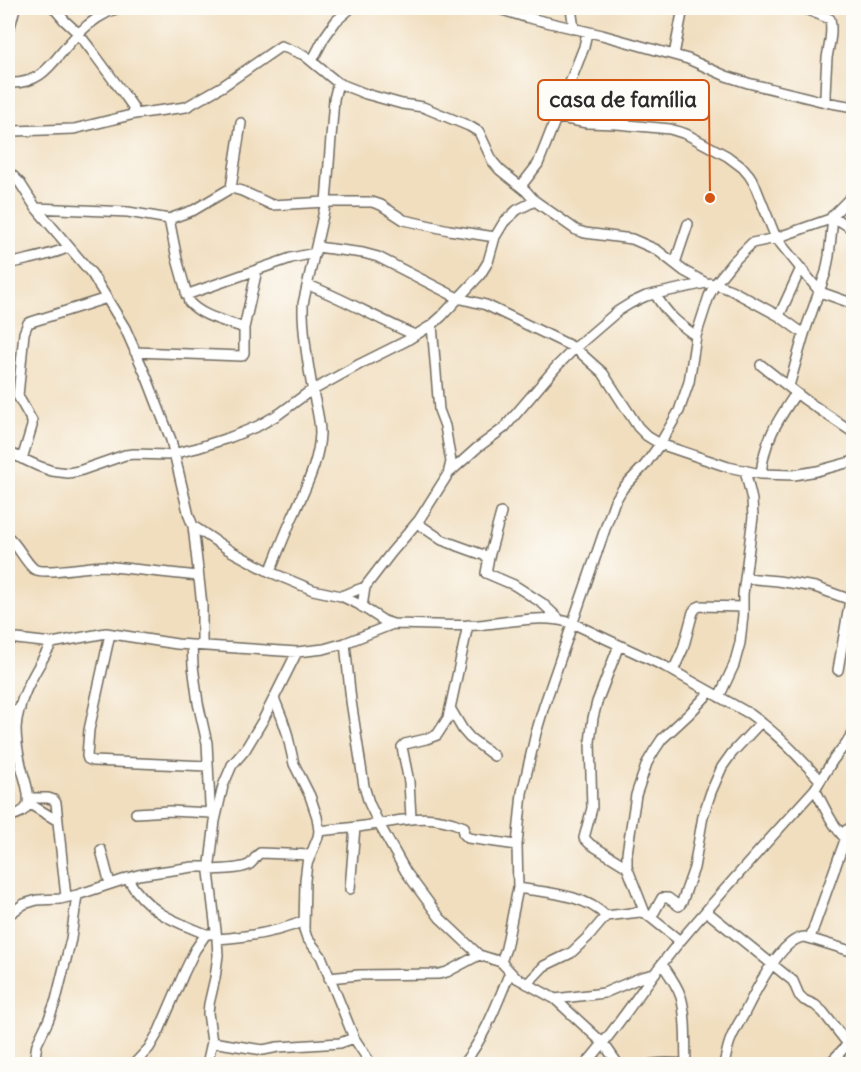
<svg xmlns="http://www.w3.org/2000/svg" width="861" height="1072" font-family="Delius,sans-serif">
<rect width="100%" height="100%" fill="#fdfcf7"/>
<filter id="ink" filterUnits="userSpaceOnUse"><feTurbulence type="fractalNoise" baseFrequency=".0167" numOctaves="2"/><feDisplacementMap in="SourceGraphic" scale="12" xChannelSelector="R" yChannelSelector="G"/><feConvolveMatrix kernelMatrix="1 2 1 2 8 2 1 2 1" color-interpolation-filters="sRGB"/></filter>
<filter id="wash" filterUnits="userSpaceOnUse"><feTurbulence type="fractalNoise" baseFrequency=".008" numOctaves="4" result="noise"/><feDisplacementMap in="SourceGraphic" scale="24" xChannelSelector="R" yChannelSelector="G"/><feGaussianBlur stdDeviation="1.35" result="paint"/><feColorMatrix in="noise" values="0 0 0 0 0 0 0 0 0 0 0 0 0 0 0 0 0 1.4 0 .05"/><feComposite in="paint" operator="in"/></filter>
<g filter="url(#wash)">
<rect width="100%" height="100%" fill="#f1debf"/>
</g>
<g filter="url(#ink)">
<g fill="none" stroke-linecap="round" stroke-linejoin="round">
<defs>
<path id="minor" d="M 54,8 L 65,21 L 78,33 L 92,51 L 126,97 L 133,107 L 135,114
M 496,8 L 525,17 L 602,35 L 688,59 L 726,76 L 748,83 L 825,102 L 854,107
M 571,8 L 574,29
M 803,8 L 830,19 C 833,33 829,45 827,58 C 826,73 825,87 825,102
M 8,29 L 11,23 L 15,8
M 674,55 L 683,8
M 312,61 L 324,38 L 336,21 L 351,8
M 8,83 C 46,85 54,57 78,34 C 89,23 103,13 118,8
M 556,117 L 587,123 L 617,124 L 670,129 L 686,134 L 727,156 L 743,168 L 749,175 L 754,183 L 776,238 L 820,292 L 854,304
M 8,140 L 11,133 L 14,131 L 74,129 L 135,114 L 186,107 L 223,86 L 281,46 L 304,55 L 338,83 L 366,94 L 402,104 L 423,107 L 469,126 L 479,132 L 493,162 L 500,170 L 526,191 L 535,201 L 576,230 L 585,233 L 632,239 L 657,250 L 684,271 L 706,283
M 8,171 L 20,183 L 36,208 L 92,274 L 125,328 L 147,378 L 171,440 L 189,516 L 193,526 L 229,550 L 270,572 L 313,590 L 341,596 L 358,604 L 384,621 L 393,624 C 421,624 450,627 478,625 C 510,622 542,614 572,623 L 664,666 L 750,714 C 777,733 798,756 820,780
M 521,186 L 538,164 L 584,47 L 587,32
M 231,188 L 241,123
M 36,208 L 128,212 L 169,219 L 194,210 L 231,188 L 242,191 L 272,205 L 326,202 L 372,202 L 381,205 L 404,220 L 449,230 L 495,237
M 832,216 L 854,230
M 169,219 L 177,259 L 189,302 C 202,317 226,321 244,328
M 317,247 L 363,253 L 378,257 L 458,298 L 486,305 L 575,348 L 603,373 L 638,427 L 647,436 L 660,444 L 728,467 L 761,474 L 794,475 L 817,471 L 854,461
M 675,263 L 688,224
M 8,264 C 28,259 50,256 69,247
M 308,285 C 345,299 379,320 415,335
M 655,294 C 668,315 676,322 696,336
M 186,295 L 248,273 L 291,258 L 315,253
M 779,316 L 801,268
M 135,352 L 242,356 L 244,353 L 244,328 L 257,270
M 761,365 L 804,399 L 854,433
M 789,386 L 804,334 L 826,272 L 829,256 L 833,218
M 8,452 L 38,466 L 52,471 L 68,473 L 79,471 L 125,455 L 134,454 L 168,455 L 197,448 L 231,437 L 258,426 L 279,414 L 306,394 L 360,364 L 406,341 L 432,325 L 442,316 L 480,275 L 488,262 L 495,237 L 504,222 L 517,210 L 535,201
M 22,459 L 32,426 L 32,421 L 18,396 L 24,333 L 28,323 L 107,298
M 448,474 L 477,448 L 504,428 L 557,366 L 575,348 L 618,311 L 631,303 L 646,296 L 706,283 L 715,284 L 731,290 L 779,316 L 804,334
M 761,474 C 764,440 778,420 796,393
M 501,513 L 489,557 L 486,573 L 514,585 L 542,603 L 559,619
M 417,523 L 442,540 L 489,557
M 193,526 L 202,605 L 202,645
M 8,537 C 18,545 25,562 34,569 C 43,575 89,566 104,566 L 198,576
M 270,572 C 278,552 286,531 295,512 C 306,486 319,462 320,433 C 320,419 316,406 313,392 C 308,366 304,340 303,314 L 303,304 L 326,202 L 334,99 L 338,83
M 745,578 L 778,581 L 815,587 L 854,601
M 341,596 L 365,587
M 362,607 L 365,587 L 391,553 L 419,520 L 448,474 L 451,462 L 445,426 L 439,410 L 432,325
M 110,634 L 89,730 L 87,756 L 88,759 L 93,761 L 207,766
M 8,638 L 52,643 L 106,633 L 177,644 L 297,652 L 324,649 L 345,643 L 393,624
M 345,643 L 351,701 L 364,786 L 369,803 L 379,824 L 406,872 L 440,918 L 479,955 L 501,962 L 515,977 L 555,999 L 604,1044 L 618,1064
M 192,645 L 193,666 L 198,703 L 207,743 L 210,804 L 215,820
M 619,645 L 597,702 L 593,718 L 590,742 L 592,808 L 584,838 L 590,844 L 627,867
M 838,670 L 850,600
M 673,671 L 683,649 L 693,612 L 696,608 L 700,606 L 743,607
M 719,697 L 734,665 L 740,643 L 743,615 L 743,594 L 753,517 L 752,500 L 745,470
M 274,698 L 282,718 L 287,733 L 294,764 L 310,796 L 317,817 L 319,831 L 318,837 L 307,864 L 305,880 L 304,929 L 307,938 L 321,956 L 354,1038 L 371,1064
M 450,708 L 463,730 L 470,738 L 494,756
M 8,712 L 20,709
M 815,789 C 825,809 835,832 854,846
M 28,798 L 48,798 L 54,800 L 56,803 L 66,897
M 28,803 L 58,821
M 136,813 L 169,811 L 212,813
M 8,817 C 14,815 24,813 27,806 C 32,796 23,776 21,765 C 18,753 16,740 16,728 C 18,697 37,669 52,643
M 411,818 L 409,782 L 402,747 L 405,744 L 426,739 L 437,735 L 448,718 L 468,625
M 319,831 C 337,829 354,828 371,825 C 406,820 429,812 464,827 L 463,833 L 468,838 L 517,845
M 841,834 L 854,825
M 101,850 L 110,884
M 209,870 C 220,869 241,870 250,864 C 254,861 255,856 260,853 L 311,855
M 127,878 C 148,912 171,920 206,934 L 210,934
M 518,888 C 548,893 584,894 606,916
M 350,889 L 355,827
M 706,911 L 793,981 L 799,995 L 804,1000 L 815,1005 L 823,1012 L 848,1044 L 854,1045
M 645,913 L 627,867 L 627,853 L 636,795 L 647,763 L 654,751 L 662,739 L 689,714 L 709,693
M 8,915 L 24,904 L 37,900 L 60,899 L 77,895 L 138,875 L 193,867 L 209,867
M 651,918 L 662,898 L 668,898 L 679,906 L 682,902 L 694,868 L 703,816 L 711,792 L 722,767 L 732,753 L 761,722
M 810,938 L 845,840
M 217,939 C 247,937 276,933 304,921
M 501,962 L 506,948 L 518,888 L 517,845 L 522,793 L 536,733 L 544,706 L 614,503 L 623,488 L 645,465 L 660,444 L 679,411 L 689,382 L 696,336 L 709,296 L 715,284 L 732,263 L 752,243 L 776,238 L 833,218 L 832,216 L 854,194
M 662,964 C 669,974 677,985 681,997 C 687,1018 685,1042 686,1064
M 329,978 L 359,975 L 439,974 L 447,972 L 479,955
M 527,984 L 544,966 L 571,953 L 590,935 L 606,916 L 640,912 L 645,913 L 680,941
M 555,999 L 604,993 L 642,977 L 654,974
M 212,1042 L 263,1050 L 278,1047 L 340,1043 L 354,1038
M 34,1064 L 37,1044 L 48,1021 L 56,1000 L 71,939 L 77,895
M 134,1064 L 149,1048 L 159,1031 L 184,973 L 195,950 L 206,934
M 207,1064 L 212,1042 L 208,1013 L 209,1004 L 215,978 L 218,955 L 217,939 L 209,872 L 215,821 L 223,786 L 232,765 L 245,750 L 263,720 L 297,652
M 463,1064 C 485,1037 497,1004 510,972
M 586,1064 C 620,1025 647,980 681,940 C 724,889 770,839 815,789 L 833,760 L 854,733
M 652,1064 L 667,1063 L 689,1064
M 724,1064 C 726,1057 727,1049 730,1041 C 733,1033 738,1024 743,1016 C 753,996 781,937 805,937 L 854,952
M 829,1064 L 848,1044"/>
</defs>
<!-- minor casing -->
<use href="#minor" stroke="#706a5f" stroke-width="12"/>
<!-- minor -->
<use href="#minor" stroke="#fff" stroke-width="9"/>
</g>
</g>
<!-- callouts -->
<path fill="none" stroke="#d5540f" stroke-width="2" d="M710 198L709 100"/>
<circle fill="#d5540f" stroke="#fdfcf7" stroke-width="2" cx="710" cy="198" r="6"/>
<rect fill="#fdfcf7" stroke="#d5540f" stroke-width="2" x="538" y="80" width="171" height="40" rx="6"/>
<g font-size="22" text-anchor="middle" font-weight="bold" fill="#2b2b2b">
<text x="623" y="107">casa de família</text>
</g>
<!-- margin -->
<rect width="861" height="1072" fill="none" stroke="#fdfcf7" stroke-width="30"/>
</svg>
